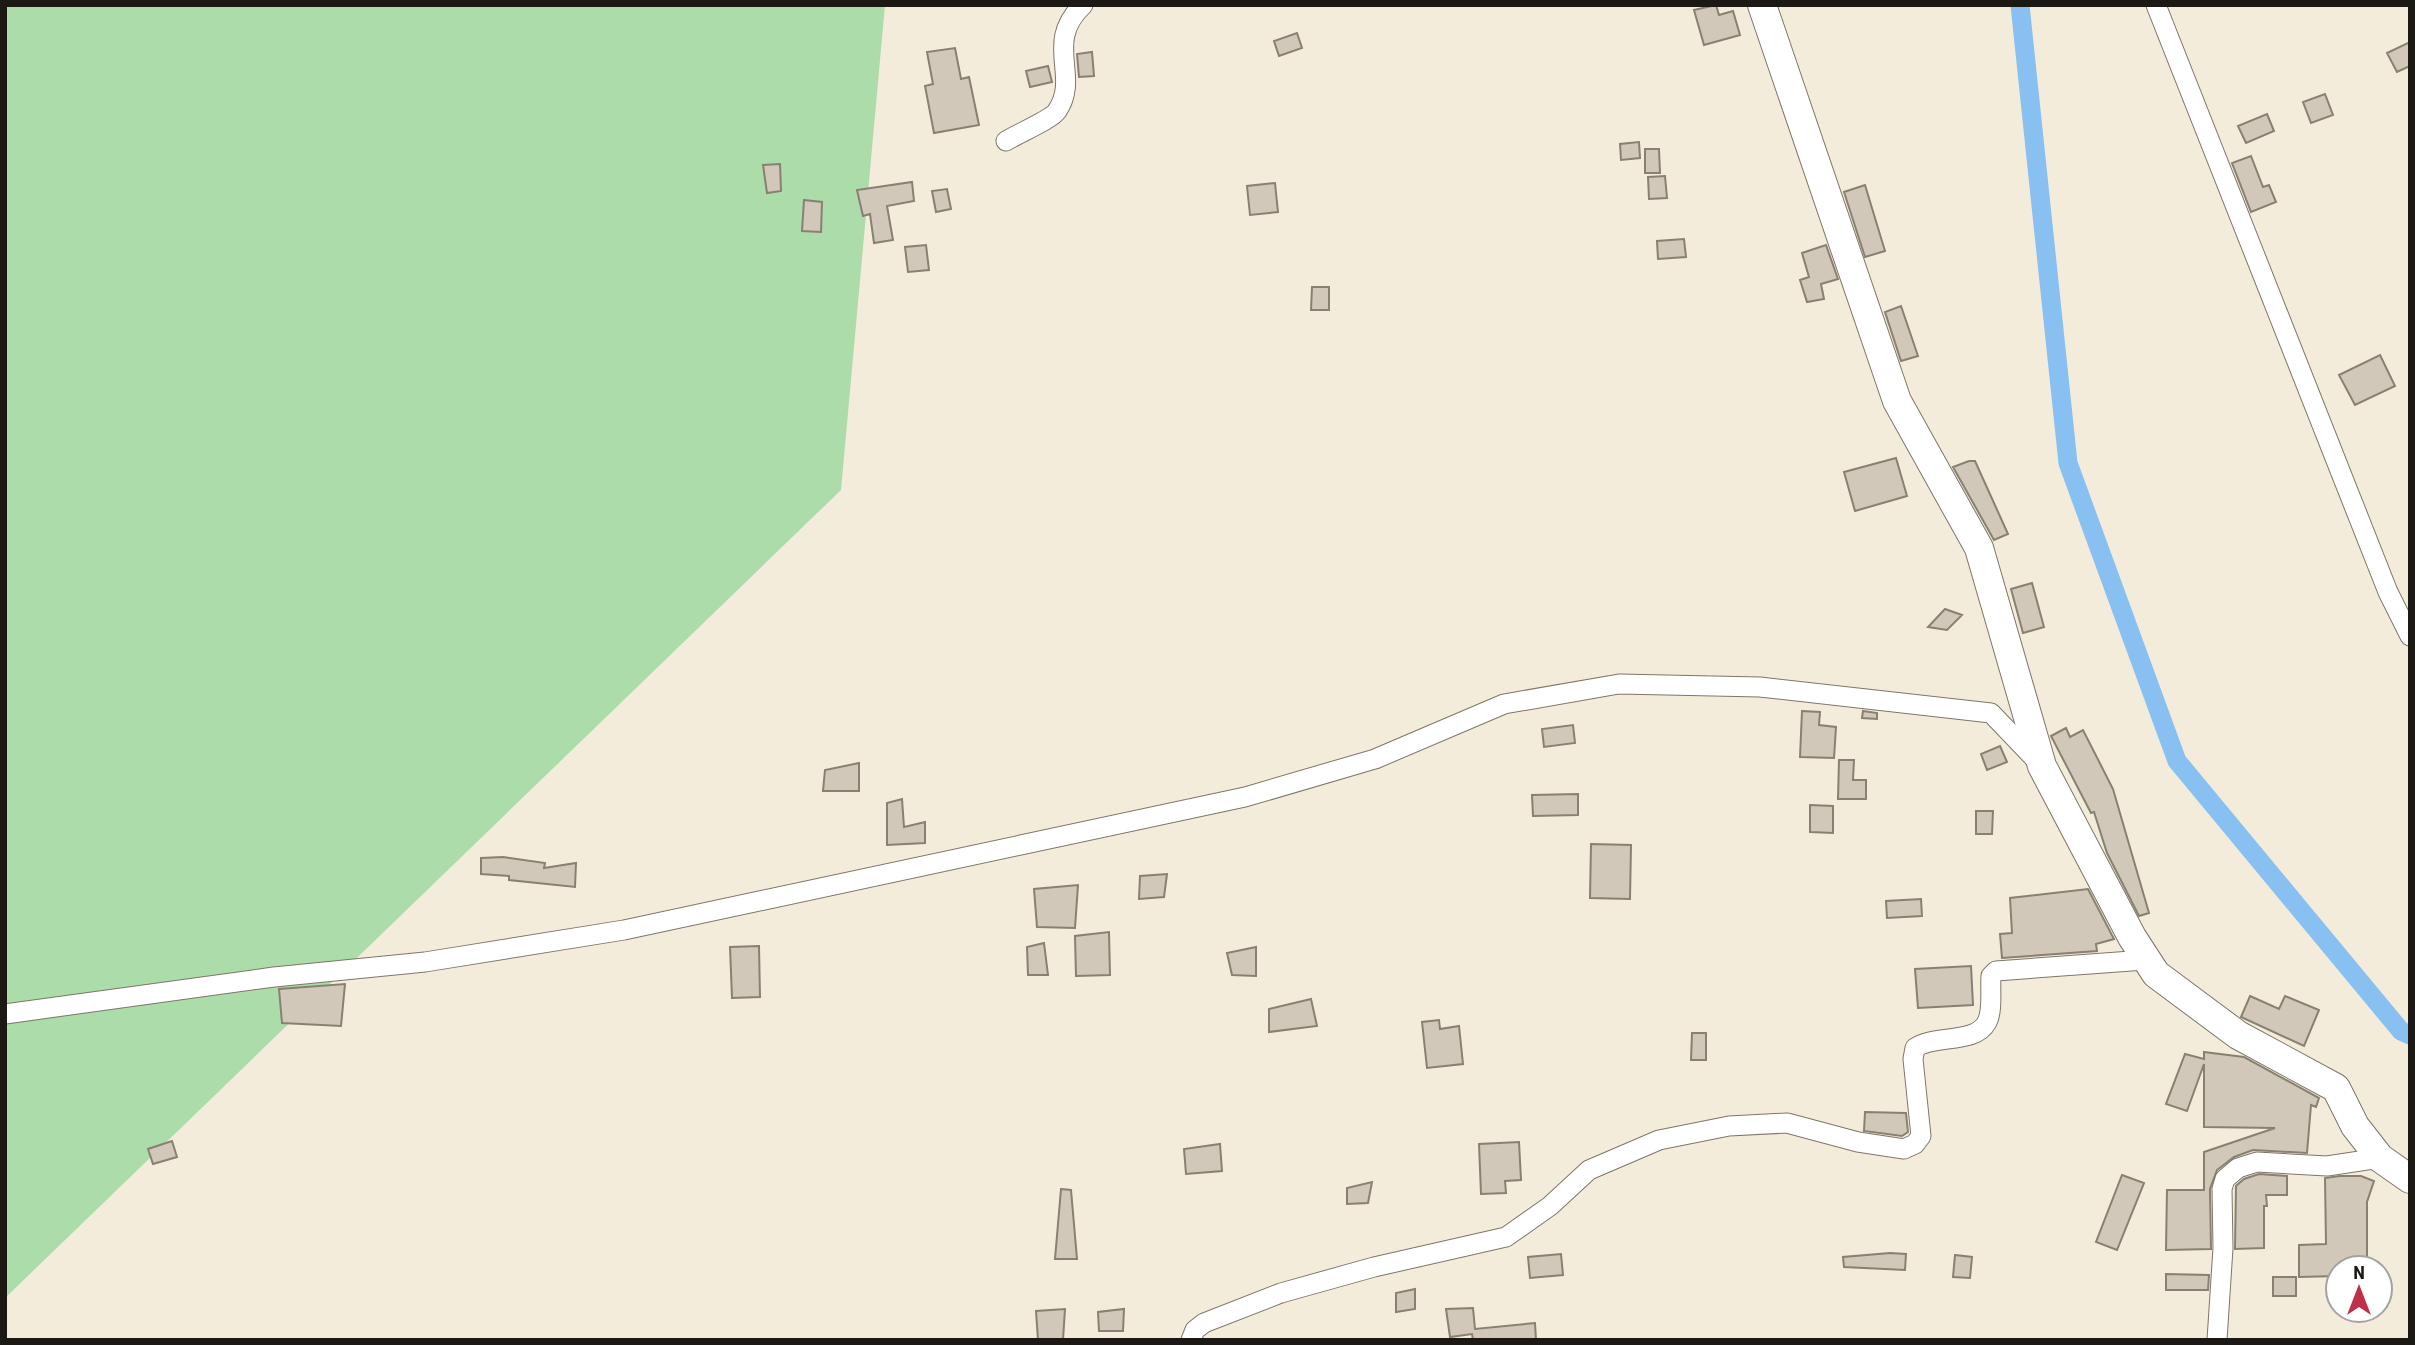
<svg xmlns="http://www.w3.org/2000/svg" width="2415" height="1345" font-family="'Roboto Condensed',sans-serif">
<rect width="100%" height="100%" fill="#f4ecdb"/>
<!-- green -->
<path fill="#abdca9" d="M 5,5 L 885,5 L 841,490 L 5,1298 Z"/>
<g fill="none" stroke-linecap="round" stroke-linejoin="round">
<!-- canal -->
<path stroke="#88c1f1" stroke-width="19" d="M 2020,5 L 2068,463 L 2177,761 L 2401,1031 L 2410,1035"/>
</g>
<!-- building -->
<path fill="#d1c8b9" stroke="#888071" stroke-width="2" d="M 1716,5 L 1719,15 L 1733,11 L 1740,35 L 1704,45 L 1694,10 Z
M 1297,33 L 1302,48 L 1279,56 L 1274,41 Z
M 2410,42 L 2410,66 L 2397,72 L 2387,53 Z
M 955,48 L 961,79 L 969,77 L 979,125 L 934,133 L 925,86 L 933,84 L 927,52 Z
M 1092,52 L 1094,76 L 1079,77 L 1077,54 Z
M 1048,66 L 1052,82 L 1030,87 L 1026,71 Z
M 2325,94 L 2333,115 L 2311,123 L 2303,102 Z
M 2267,114 L 2274,131 L 2246,143 L 2238,126 Z
M 1639,142 L 1640,158 L 1621,160 L 1620,144 Z
M 1645,149 L 1659,149 L 1660,173 L 1645,173 Z
M 2251,156 L 2263,187 L 2269,185 L 2276,202 L 2251,212 L 2232,163 Z
M 780,164 L 781,191 L 767,193 L 763,165 Z
M 1665,176 L 1667,198 L 1649,199 L 1648,177 Z
M 912,182 L 914,201 L 887,206 L 893,240 L 874,243 L 870,214 L 863,216 L 857,190 Z
M 1275,183 L 1278,212 L 1250,215 L 1247,186 Z
M 1865,185 L 1885,251 L 1865,257 L 1844,192 Z
M 947,189 L 951,209 L 936,212 L 932,191 Z
M 804,200 L 822,202 L 821,232 L 802,231 Z
M 1684,239 L 1686,257 L 1658,259 L 1657,241 Z
M 926,245 L 929,270 L 908,272 L 905,247 Z
M 1826,245 L 1838,279 L 1821,284 L 1824,299 L 1807,302 L 1800,280 L 1809,277 L 1802,253 Z
M 1312,287 L 1329,287 L 1329,310 L 1311,310 Z
M 1901,306 L 1918,356 L 1901,361 L 1885,312 Z
M 2380,355 L 2395,386 L 2355,405 L 2339,375 Z
M 1896,458 L 1907,496 L 1855,511 L 1844,472 Z
M 1969,461 L 1975,461 L 2008,534 L 1994,540 L 1953,467 Z
M 2032,583 L 2044,627 L 2023,633 L 2011,589 Z
M 1945,609 L 1962,615 L 1947,630 L 1928,627 Z
M 1802,711 L 1820,712 L 1819,725 L 1836,727 L 1834,758 L 1800,757 Z
M 1863,711 L 1877,713 L 1877,719 L 1862,718 Z
M 1573,725 L 1575,743 L 1544,747 L 1542,729 Z
M 2066,728 L 2070,737 L 2083,730 L 2113,789 L 2149,913 L 2139,916 L 2107,853 L 2094,812 L 2091,813 L 2051,736 Z
M 2000,746 L 2007,762 L 1987,770 L 1981,754 Z
M 1839,760 L 1854,760 L 1853,780 L 1866,780 L 1866,799 L 1838,799 Z
M 859,763 L 859,791 L 823,791 L 825,770 Z
M 1578,794 L 1578,815 L 1533,816 L 1532,795 Z
M 902,799 L 904,827 L 925,822 L 925,843 L 887,845 L 887,803 Z
M 1810,805 L 1833,806 L 1833,833 L 1810,832 Z
M 1976,811 L 1993,811 L 1992,834 L 1976,834 Z
M 1591,844 L 1631,845 L 1630,899 L 1590,898 Z
M 503,857 L 545,863 L 544,868 L 576,863 L 575,887 L 509,880 L 509,876 L 481,874 L 481,858 Z
M 1167,874 L 1164,897 L 1139,899 L 1140,876 Z
M 1078,885 L 1075,928 L 1037,927 L 1034,889 Z
M 2088,889 L 2114,939 L 2096,944 L 2097,951 L 2002,958 L 2000,934 L 2012,933 L 2010,898 Z
M 1921,899 L 1922,916 L 1887,918 L 1886,901 Z
M 1109,932 L 1110,975 L 1076,976 L 1075,936 Z
M 1044,943 L 1048,975 L 1028,975 L 1027,947 Z
M 759,946 L 760,997 L 732,998 L 730,947 Z
M 1256,947 L 1256,976 L 1232,975 L 1227,953 Z
M 1971,966 L 1973,1005 L 1918,1008 L 1915,969 Z
M 345,984 L 341,1026 L 282,1023 L 279,989 Z
M 2250,996 L 2279,1009 L 2285,996 L 2319,1010 L 2304,1046 L 2241,1017 Z
M 1311,999 L 1317,1026 L 1269,1032 L 1269,1009 Z
M 1439,1020 L 1440,1029 L 1459,1026 L 1463,1064 L 1427,1068 L 1422,1022 Z
M 1692,1033 L 1706,1033 L 1706,1060 L 1691,1060 Z
M 2204,1052 L 2244,1057 L 2319,1098 L 2316,1107 L 2311,1105 L 2307,1153 L 2253,1150 L 2234,1157 L 2217,1170 L 2210,1189 L 2211,1249 L 2166,1250 L 2167,1190 L 2204,1190 L 2204,1152 L 2275,1128 L 2204,1127 L 2204,1064 L 2187,1111 L 2166,1104 L 2185,1054 L 2204,1059 Z
M 1865,1112 L 1906,1113 L 1908,1132 L 1902,1136 L 1864,1131 Z
M 172,1141 L 177,1157 L 153,1164 L 148,1149 Z
M 1519,1142 L 1521,1180 L 1505,1181 L 1506,1193 L 1481,1194 L 1479,1144 Z
M 1220,1144 L 1222,1171 L 1186,1174 L 1184,1149 Z
M 2259,1174 L 2287,1176 L 2287,1195 L 2266,1195 L 2267,1206 L 2264,1206 L 2264,1248 L 2235,1249 L 2236,1186 L 2244,1179 Z
M 2122,1175 L 2144,1183 L 2117,1250 L 2096,1242 Z
M 2340,1176 L 2361,1176 L 2374,1181 L 2367,1202 L 2367,1268 L 2338,1268 L 2338,1276 L 2299,1277 L 2299,1245 L 2326,1244 L 2325,1178 Z
M 1372,1182 L 1368,1203 L 1347,1204 L 1347,1188 Z
M 1061,1189 L 1071,1190 L 1077,1259 L 1055,1259 Z
M 1890,1253 L 1906,1254 L 1905,1270 L 1844,1267 L 1843,1257 Z
M 1561,1254 L 1563,1275 L 1530,1278 L 1528,1257 Z
M 1955,1255 L 1972,1257 L 1970,1278 L 1953,1277 Z
M 2166,1274 L 2209,1275 L 2208,1290 L 2166,1290 Z
M 2273,1277 L 2296,1277 L 2296,1296 L 2273,1296 Z
M 1415,1289 L 1415,1309 L 1396,1312 L 1396,1293 Z
M 1473,1308 L 1475,1329 L 1535,1323 L 1536,1340 L 1473,1340 L 1472,1334 L 1450,1337 L 1446,1309 Z
M 1065,1309 L 1063,1340 L 1038,1340 L 1036,1311 Z
M 1124,1309 L 1123,1331 L 1099,1331 L 1098,1312 Z"/>
<g fill="none" stroke-linecap="round" stroke-linejoin="round">
<defs>
<path id="street" d="M 2156,5 L 2388,592 L 2410,636
M 1006,141 C 1017,134 1052,119 1057,111 C 1081,76 1043,43 1083,5
M 5,1014 L 274,977 L 425,962 L 624,930 L 1245,797 L 1375,759 L 1504,704 L 1619,684 L 1760,687 L 1991,713 L 2037,761
M 1191,1340 L 1195,1330 L 1204,1323 L 1281,1293 L 1374,1267 L 1506,1237 L 1550,1206 L 1589,1170 L 1659,1140 L 1729,1126 L 1787,1123 L 1858,1142 L 1904,1149 L 1915,1144 L 1921,1136 L 1913,1059 L 1915,1048 C 1934,1034 1975,1045 1987,1022 C 1993,1011 1990,989 1991,976 L 1996,971 L 2145,960
M 2217,1340 L 2223,1248 L 2222,1189 L 2225,1179 L 2238,1168 L 2257,1162 L 2327,1166 L 2380,1158"/>
<path id="secondary" d="M 1762,5 L 1897,401 L 1979,548 L 2042,766 L 2132,937 L 2156,974 L 2238,1035 L 2336,1088 L 2355,1126 L 2380,1158 L 2410,1179"/>
</defs>
<!-- street casing -->
<use href="#street" stroke="#7e7668" stroke-width="21"/>
<!-- secondary casing -->
<use href="#secondary" stroke="#7e7668" stroke-width="30"/>
<!-- street -->
<use href="#street" stroke="#fff" stroke-width="19"/>
<!-- secondary -->
<use href="#secondary" stroke="#fff" stroke-width="28"/>
</g>
<!-- border -->
<rect width="2415" height="1345" fill="none" stroke="#1c1914" stroke-width="14"/>
<!-- north arrow -->
<g transform="translate(2359 1289)"><circle r="33" fill="#ffffff" stroke="#a4a3a1" stroke-width="2"/>
<path d="M0-5L12 26L0 18L-12 26Z" fill="#c02f48"/>
<text y="-10" font-size="19" font-weight="bold" text-anchor="middle" fill="#1c1914">N</text>
</g>
</svg>
